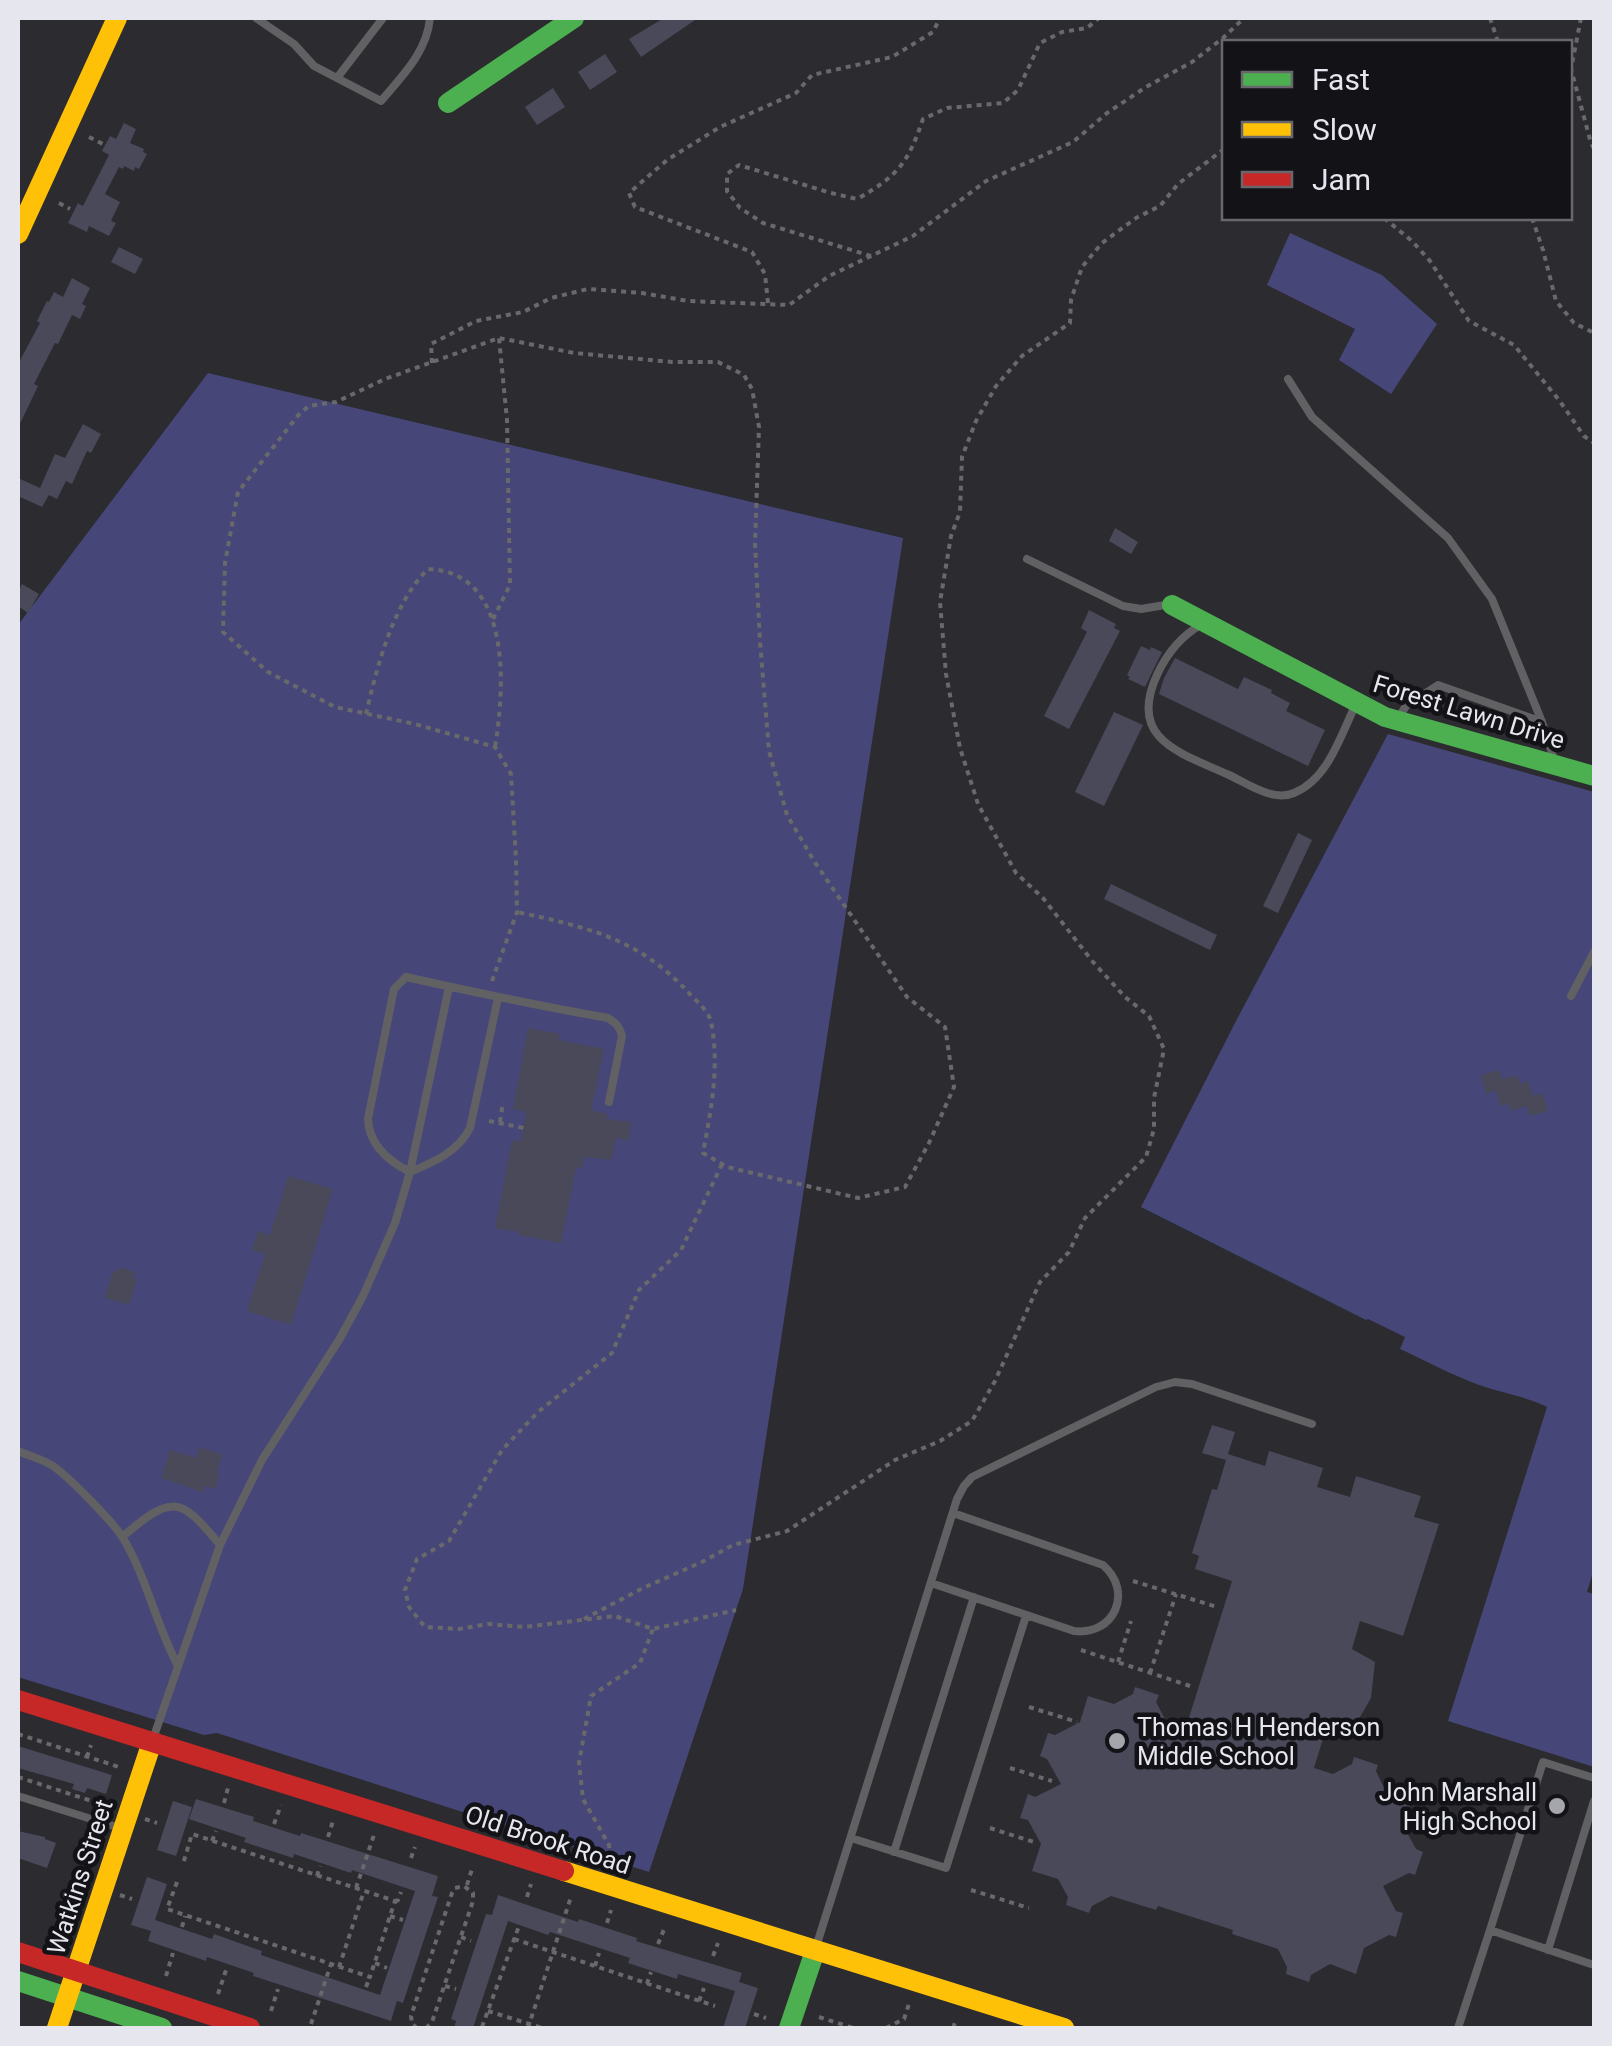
<svg xmlns="http://www.w3.org/2000/svg" width="1612" height="2046" font-family="Roboto,sans-serif">
<rect width="100%" height="100%" fill="#2b2b30"/>
<!-- green -->
<path fill="#464778" d="M 1290,233 L 1382,275 L 1437,324 L 1391,394 L 1339,360 L 1355,329 L 1267,285 Z
M 208,373 L 903,538 L 743,1589 L 649,1872 L 217,1733 L 204,1735 L 18,1677 L 18,625 Z
M 1388,734 L 1594,792 L 1594,1569 L 1587,1592 L 1594,1594 L 1594,1767 L 1448,1721 L 1547,1407 C 1525,1396 1502,1393 1479,1385 C 1452,1375 1426,1361 1400,1349 L 1405,1337 L 1368,1319 L 1366,1320 L 1141,1207 L 1235,1023 Z"/>
<!-- building -->
<path fill="#49495a" d="M 664,18 L 698,18 L 641,57 L 629,39 Z
M 605,54 L 617,72 L 590,90 L 578,72 Z
M 553,88 L 565,107 L 537,125 L 525,107 Z
M 124,123 L 136,129 L 130,143 L 144,149 L 143,152 L 147,154 L 139,169 L 135,167 L 134,171 L 124,166 L 123,169 L 119,167 L 105,194 L 120,202 L 111,221 L 116,223 L 109,236 L 89,226 L 87,232 L 68,223 L 78,203 L 83,206 L 109,155 L 102,151 L 110,136 L 116,139 Z
M 119,247 L 143,259 L 135,274 L 111,262 Z
M 72,278 L 90,288 L 82,304 L 86,306 L 80,319 L 72,315 L 58,344 L 55,343 L 34,384 L 38,386 L 18,428 L 18,364 L 40,323 L 37,321 L 47,301 L 49,302 L 54,292 L 63,297 Z
M 83,424 L 101,434 L 91,453 L 87,451 L 72,484 L 66,481 L 57,499 L 49,495 L 42,507 L 18,496 L 18,478 L 40,488 L 55,454 L 65,458 Z
M 1115,528 L 1138,542 L 1131,554 L 1109,541 Z
M 22,584 L 39,594 L 28,613 L 18,606 L 18,592 Z
M 1089,610 L 1116,624 L 1114,628 L 1120,631 L 1069,729 L 1044,716 L 1087,632 L 1081,628 Z
M 1141,646 L 1150,650 L 1151,647 L 1162,652 L 1145,687 L 1128,679 L 1130,677 L 1127,675 Z
M 1175,658 L 1238,689 L 1244,677 L 1272,690 L 1271,693 L 1290,703 L 1286,711 L 1325,730 L 1308,766 L 1159,694 L 1164,678 Z
M 1114,712 L 1143,725 L 1104,806 L 1075,792 Z
M 1298,833 L 1312,840 L 1278,913 L 1263,906 Z
M 1111,884 L 1217,935 L 1210,950 L 1104,899 Z
M 528,1028 L 560,1034 L 559,1040 L 604,1049 L 591,1110 L 608,1114 L 607,1119 L 631,1122 L 629,1140 L 616,1138 L 611,1160 L 584,1157 L 582,1169 L 576,1167 L 561,1243 L 518,1235 L 519,1232 L 495,1228 L 512,1140 L 521,1142 L 526,1112 L 513,1109 Z
M 1499,1070 L 1502,1079 L 1517,1075 L 1520,1084 L 1528,1081 L 1533,1096 L 1543,1093 L 1548,1111 L 1530,1116 L 1527,1106 L 1511,1111 L 1509,1104 L 1500,1106 L 1496,1090 L 1486,1094 L 1481,1075 Z
M 288,1176 L 333,1189 L 291,1325 L 247,1311 L 265,1254 L 252,1250 L 258,1231 L 270,1235 Z
M 119,1267 L 135,1272 L 133,1278 L 137,1279 L 129,1305 L 105,1298 L 113,1271 L 117,1272 Z
M 1212,1425 L 1235,1432 L 1228,1454 L 1265,1466 L 1269,1451 L 1323,1468 L 1317,1487 L 1350,1497 L 1356,1476 L 1421,1496 L 1414,1517 L 1439,1524 L 1403,1636 L 1360,1621 L 1352,1649 L 1375,1662 L 1371,1698 L 1352,1731 L 1326,1729 L 1314,1768 L 1333,1774 L 1352,1764 L 1354,1757 L 1378,1765 L 1376,1771 L 1385,1790 L 1412,1798 L 1403,1825 L 1416,1849 L 1423,1852 L 1415,1875 L 1409,1873 L 1383,1886 L 1396,1911 L 1403,1913 L 1396,1937 L 1389,1935 L 1364,1948 L 1356,1974 L 1330,1964 L 1311,1975 L 1309,1982 L 1286,1974 L 1287,1967 L 1278,1949 L 1232,1934 L 1233,1930 L 1158,1906 L 1156,1910 L 1111,1896 L 1092,1906 L 1089,1913 L 1066,1905 L 1068,1897 L 1058,1879 L 1032,1871 L 1041,1844 L 1028,1820 L 1020,1818 L 1028,1794 L 1035,1797 L 1061,1784 L 1047,1759 L 1040,1756 L 1048,1733 L 1055,1735 L 1080,1722 L 1088,1696 L 1114,1704 L 1133,1694 L 1135,1687 L 1159,1695 L 1156,1702 L 1166,1721 L 1186,1727 L 1232,1581 L 1195,1569 L 1199,1556 L 1192,1553 L 1212,1489 L 1217,1490 L 1226,1460 L 1202,1453 Z
M 200,1447 L 222,1455 L 217,1473 L 220,1474 L 215,1489 L 205,1486 L 203,1492 L 161,1478 L 170,1450 L 196,1458 Z
M 18,1746 L 112,1775 L 106,1794 L 87,1788 L 85,1793 L 72,1789 L 74,1784 L 18,1768 Z
M 196,1799 L 254,1817 L 253,1821 L 300,1836 L 301,1833 L 438,1876 L 432,1896 L 438,1897 L 403,2003 L 397,2001 L 391,2021 L 253,1976 L 254,1973 L 207,1957 L 206,1961 L 148,1941 L 151,1931 L 131,1925 L 147,1877 L 167,1884 L 155,1920 L 212,1939 L 214,1934 L 262,1951 L 261,1955 L 380,1995 L 415,1891 L 352,1870 L 351,1873 L 294,1854 L 293,1858 L 244,1842 L 246,1838 L 189,1819 Z
M 173,1801 L 192,1807 L 176,1856 L 157,1850 Z
M 18,1831 L 45,1837 L 45,1839 L 56,1843 L 47,1868 L 18,1858 Z
M 498,1895 L 578,1922 L 579,1919 L 637,1938 L 636,1941 L 742,1973 L 739,1982 L 758,1988 L 745,2028 L 723,2028 L 735,1991 L 678,1974 L 677,1979 L 628,1963 L 630,1958 L 550,1932 L 548,1935 L 508,1921 L 473,2028 L 454,2028 L 456,2021 L 451,2019 L 486,1914 L 492,1915 Z"/>
<g fill="none" stroke-linecap="round" stroke-linejoin="round">
<!-- path -->
<path stroke="#69696c" stroke-width="4" stroke-dasharray="5 5" stroke-linecap="butt" d="M 1490,18 L 1498,42
M 1581,18 L 1571,69 L 1591,143 L 1594,149
M 89,137 L 103,144
M 59,203 L 70,209
M 1384,218 L 1412,241 L 1430,261 L 1469,321 L 1514,345 L 1559,400 L 1584,436 L 1594,443
M 1532,218 L 1543,250 L 1556,301 L 1574,323 L 1594,333
M 871,256 L 763,223 L 740,208 L 727,191 L 727,174 L 739,165 L 831,193 L 857,199 C 898,176 908,163 923,119 L 947,108 L 1003,103 L 1018,90 L 1040,43 L 1062,32 L 1087,28 L 1099,18
M 768,303 L 765,274 L 752,252 L 635,207 L 629,193 L 667,160 L 720,127 L 796,93 L 812,75 L 892,57 L 933,32 L 940,18
M 432,363 L 431,344 L 476,321 L 523,312 L 551,298 L 588,289 L 642,293 L 688,301 L 789,305 L 829,276 L 913,236 L 986,181 L 1073,142 L 1107,113 L 1146,87 L 1192,62 L 1223,38 L 1244,18
M 493,619 L 510,585 L 507,420 L 499,338
M 366,714 C 377,667 393,603 428,569 C 512,572 505,687 495,747
M 492,981 L 517,912 L 516,859 L 511,774 L 495,747 L 415,724 L 335,707 L 268,672 L 223,632 L 225,563 L 238,492 L 300,413 L 309,406 L 336,402 L 385,379 L 499,338 L 574,353 L 672,362 L 718,362 L 744,375 L 752,389 L 759,427 L 755,543 L 760,642 L 769,751 L 787,815 L 814,861 L 907,997 L 945,1027 L 954,1087 L 929,1143 L 905,1187 L 858,1198 L 727,1167 L 703,1153 C 711,1110 720,1066 711,1022 C 709,1011 696,1001 688,992 C 638,938 586,927 517,912
M 489,1121 L 524,1128
M 500,1122 L 503,1102
M 722,1164 L 681,1250 L 639,1290 L 612,1353 L 538,1412 L 502,1450 L 449,1541 L 417,1559 L 405,1590 L 409,1607 L 425,1627 L 459,1629 L 488,1624 L 524,1627 L 615,1616 L 653,1629 L 736,1610
M 1133,1581 L 1217,1607
M 584,1619 L 643,1588 L 702,1562 L 733,1545 L 787,1531 L 895,1460 L 940,1441 L 972,1421 L 995,1381 L 1040,1282 L 1069,1252 L 1085,1218 L 1146,1157 L 1154,1129 L 1154,1098 L 1164,1049 L 1149,1016 L 1125,997 L 1093,962 L 1043,898 L 1016,873 L 978,804 L 960,748 L 946,674 L 940,602 L 951,536 L 960,512 L 962,457 L 976,421 L 996,386 L 1022,356 L 1070,323 L 1071,300 L 1082,267 L 1102,243 L 1136,218 L 1160,206 L 1178,184 L 1224,149
M 1081,1650 L 1190,1686
M 1118,1662 L 1131,1621
M 1150,1673 L 1176,1594
M 1029,1707 L 1077,1722
M 18,1734 L 122,1768
M 87,1757 L 91,1745
M 1010,1768 L 1052,1781
M 18,1777 L 110,1807
M 224,1803 L 228,1788
M 145,1819 L 157,1823
M 274,1824 L 281,1805
M 990,1828 L 1037,1843
M 328,1837 L 333,1821
M 212,1841 L 216,1831
M 411,1858 L 415,1847
M 611,1868 L 609,1845 L 583,1799 L 579,1763 L 591,1696 L 640,1663 L 653,1629
M 317,1876 L 320,1866
M 177,1882 L 167,1909 L 370,1977 L 395,1901 L 192,1834 L 183,1864
M 467,1885 L 473,1866
M 356,1888 L 374,1835
M 971,1890 L 1029,1908
M 120,1895 L 132,1899
M 527,1897 L 531,1884
M 395,1902 L 398,1900 L 401,1892
M 390,1916 L 403,1920
M 607,1923 L 611,1910
M 182,1927 L 185,1916
M 461,1937 L 471,1941
M 514,1939 L 715,2006
M 658,1944 L 665,1927
M 713,1956 L 718,1943
M 375,1963 L 387,1968
M 595,1966 L 599,1953
M 339,1967 L 364,1891
M 166,1976 L 173,1953
M 647,1984 L 651,1972
M 445,1986 L 456,1989
M 366,1987 L 370,1977
M 218,1994 L 227,1967
M 699,2001 L 704,1988
M 271,2011 L 278,1989
M 488,2011 L 542,2028
M 754,2014 L 766,2018
M 819,2017 L 853,2028
M 311,2024 L 331,1964
M 482,2027 L 519,1926
M 417,2028 L 412,2024 L 411,2016 L 452,1893 L 455,1888 L 464,1886 L 473,1893 L 473,1901 L 432,2022 L 426,2028
M 528,2028 L 571,1897
M 886,2028 L 904,2019 L 909,2004
M 953,2028 L 956,2020"/>
<!-- lane -->
<path stroke="#616164" stroke-width="8" d="M 256,18 L 294,44 L 314,66 L 381,101 C 402,76 427,52 430,18
M 337,78 L 383,18
M 1288,379 L 1312,417 L 1448,538 L 1492,599 L 1542,722
M 1027,559 L 1123,606 L 1141,609 L 1171,604
M 1202,624 C 1181,636 1167,653 1157,675 C 1127,740 1181,753 1229,775 C 1248,784 1273,802 1294,793 C 1328,779 1340,737 1355,706
M 1399,717 L 1406,706 L 1438,685 L 1542,722 L 1554,759
M 449,987 L 410,1172 C 388,1161 369,1145 368,1119 L 394,989 L 406,977 C 473,992 540,1006 608,1018 C 616,1023 620,1027 622,1036 L 609,1102
M 1571,996 L 1594,952
M 18,1451 C 29,1456 43,1459 53,1466 C 68,1476 114,1523 123,1538 C 147,1578 156,1625 178,1666
M 122,1537 C 172,1495 179,1495 220,1545
M 931,1583 L 1074,1631 C 1114,1636 1134,1592 1103,1565 L 953,1513
M 153,1739 L 220,1545 L 262,1460 L 339,1340 L 363,1296 L 395,1223 L 410,1172 C 434,1162 458,1152 470,1128 L 498,998
M 18,1796 L 123,1829
M 851,1838 L 946,1868 L 1026,1616
M 894,1852 L 974,1597
M 1490,1930 L 1543,1762 L 1594,1778
M 816,1947 L 957,1499 L 964,1486 L 972,1477 L 1156,1387 L 1175,1382 L 1192,1384 L 1312,1424
M 1548,1950 L 1594,1801
M 1458,2028 L 1490,1930 L 1594,1965"/>
<!-- fast -->
<path stroke="#4caf50" stroke-width="20" d="M 448,103 L 574,18
M 1172,605 L 1385,717 L 1594,776
M 18,1981 L 162,2028
M 789,2028 L 815,1951"/>
<!-- slow -->
<path stroke="#ffc107" stroke-width="20" d="M 18,234 L 117,18
M 564,1871 L 1064,2028
M 57,2028 L 152,1742"/>
<!-- jam -->
<path stroke="#c62828" stroke-width="20" d="M 18,1700 L 564,1871
M 18,1952 L 250,2028"/>
</g>
<!-- markers -->
<g fill="#a5a5ac" stroke="#121217" stroke-width="4">
<circle cx="1117" cy="1741" r="10"/>
<circle cx="1557" cy="1806" r="10"/>
</g>
<g text-anchor="middle" dominant-baseline="central" stroke-width="9" stroke-linejoin="round" paint-order="stroke">
<!-- street labels -->
<g font-size="25" fill="#e6e7ee" stroke="#121217">
<text transform="translate(1469 712) rotate(17)">Forest Lawn Drive</text>
<text transform="translate(548 1840) rotate(18)">Old Brook Road</text>
<text transform="translate(80 1877) rotate(-72)">Watkins Street</text>
</g>
<!-- poi labels -->
<g font-size="25" fill="#e6e7ee" stroke="#121217" text-anchor="start">
<text x="1137" y="1727">Thomas H Henderson<tspan x="1137" dy="29">Middle School</tspan></text>
<text x="1537" y="1792" text-anchor="end">John Marshall<tspan x="1537" dy="29">High School</tspan></text>
</g>
</g>
<!-- border -->
<rect width="1612" height="2046" fill="none" stroke="#e6e7ee" stroke-width="40"/>
<!-- legend -->
<rect x="1222" y="40" width="350" height="180" fill="#121217" stroke="#67676d" stroke-width="2.5"/>
<rect x="1242" y="72" width="50" height="15" fill="#4caf50" stroke="#67676d" stroke-width="2.5"/>
<text x="1312" y="90" font-size="30" fill="#e6e7ee">Fast</text>
<rect x="1242" y="122" width="50" height="15" fill="#ffc107" stroke="#67676d" stroke-width="2.5"/>
<text x="1312" y="140" font-size="30" fill="#e6e7ee">Slow</text>
<rect x="1242" y="172" width="50" height="15" fill="#c62828" stroke="#67676d" stroke-width="2.5"/>
<text x="1312" y="190" font-size="30" fill="#e6e7ee">Jam</text>
</svg>
